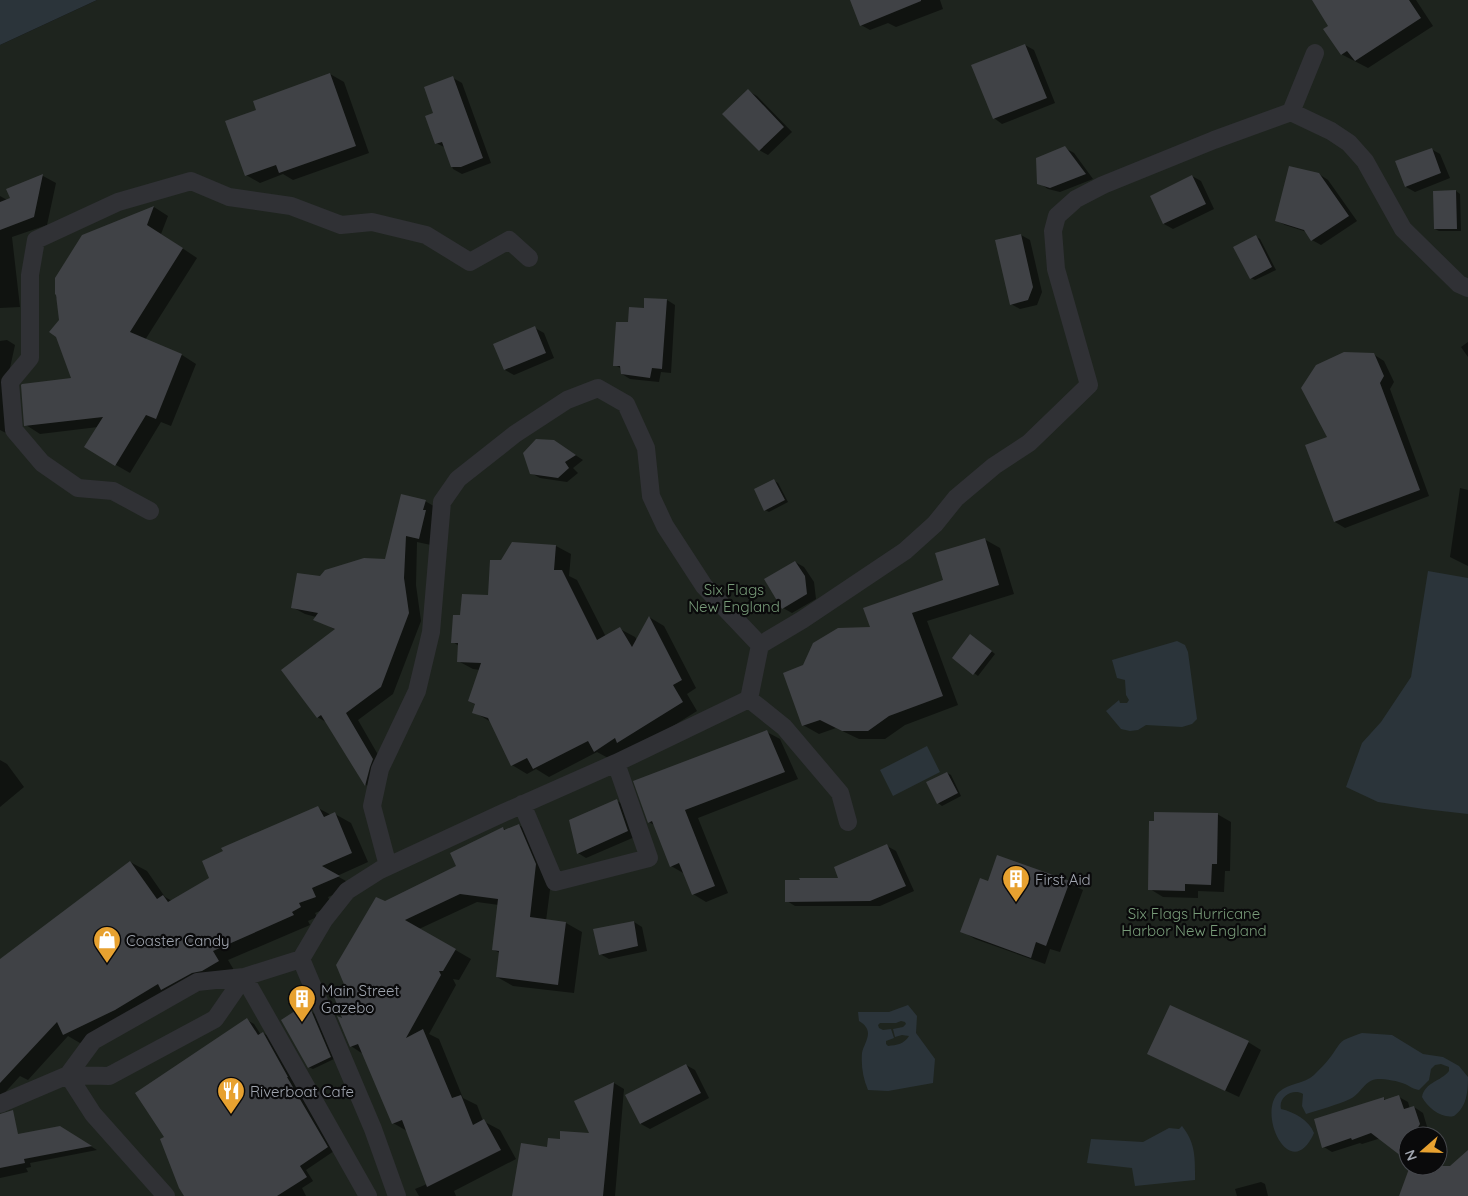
<svg xmlns="http://www.w3.org/2000/svg" width="1468" height="1196" font-family="Quicksand,sans-serif">
<rect width="100%" height="100%" fill="#0f0f10"/>
<!-- green -->
<path fill="#1e241e" fill-rule="evenodd" d="M 97,0 L 1468,0 L 1468,1196 L 0,1196 L 0,45 ZM 1408,1136 L 1438,1136 L 1438,1166 L 1408,1166 Z"/>
<!-- water -->
<path fill="#2b343a" fill-rule="evenodd" d="M 0,0 L 97,0 L 0,45 Z
M 1428,571 L 1468,578 L 1468,814 L 1424,809 L 1378,802 L 1346,787 L 1362,743 L 1381,722 L 1411,677 Z
M 1177,641 L 1185,645 L 1188,652 L 1197,719 L 1192,724 L 1182,727 L 1146,725 L 1138,730 L 1130,731 L 1121,729 L 1106,711 L 1119,700 L 1120,703 L 1127,703 L 1129,700 L 1126,695 L 1125,680 L 1117,678 L 1112,660 Z
M 927,746 L 940,772 L 893,796 L 880,770 Z
M 908,1005 L 917,1016 L 916,1033 L 935,1059 L 933,1083 L 888,1091 L 868,1090 C 863,1078 861,1066 862,1053 C 864,1042 876,1031 859,1021 L 858,1012 L 889,1012 ZM 901,1021 L 905,1022 L 906,1024 L 903,1027 L 893,1029 L 895,1037 L 902,1035 L 909,1036 C 904,1044 897,1045 888,1046 L 886,1044 L 886,1041 L 894,1038 L 891,1029 L 883,1030 L 879,1028 L 878,1025 L 880,1023 L 896,1023 Z
M 1362,1033 L 1392,1035 L 1423,1054 L 1443,1057 L 1459,1066 L 1468,1077 C 1468,1091 1467,1107 1454,1116 C 1442,1119 1428,1108 1422,1097 C 1425,1082 1440,1082 1449,1071 L 1449,1067 L 1441,1064 L 1435,1065 L 1431,1069 L 1429,1080 L 1419,1090 C 1413,1089 1411,1087 1405,1084 C 1398,1081 1386,1079 1378,1079 C 1365,1079 1361,1094 1350,1099 C 1337,1105 1321,1109 1306,1114 L 1302,1106 L 1303,1094 C 1293,1088 1278,1097 1281,1109 C 1294,1112 1309,1120 1314,1133 C 1291,1185 1256,1114 1279,1092 C 1289,1083 1304,1084 1314,1075 C 1320,1069 1327,1062 1332,1055 C 1336,1050 1338,1044 1344,1040 C 1350,1037 1356,1035 1362,1033 Z
M 1182,1126 C 1196,1144 1195,1158 1195,1180 L 1135,1186 L 1132,1168 L 1087,1163 L 1091,1139 L 1143,1142 L 1169,1128 L 1179,1129 Z"/>
<!-- shadow -->
<path fill="#0007" d="M 852,0 L 940,0 L 943,9 L 896,27 L 888,23 L 870,30 L 861,25 Z
M 1322,0 L 1416,0 L 1433,26 L 1368,68 L 1341,54 Z
M 1025,45 L 1034,50 L 1055,103 L 1002,124 L 994,118 Z
M 330,74 L 344,82 L 369,153 L 293,180 L 283,174 L 260,183 L 246,175 L 258,111 Z
M 453,78 L 462,83 L 491,163 L 462,174 L 453,169 L 446,148 L 436,143 L 435,114 Z
M 748,91 L 757,96 L 792,132 L 768,155 L 759,150 Z
M 1065,148 L 1074,153 L 1093,179 L 1060,192 L 1048,189 L 1039,183 Z
M 1431,149 L 1440,154 L 1450,178 L 1415,192 L 1406,187 Z
M 1319,174 L 1328,180 L 1357,221 L 1321,245 L 1312,240 L 1307,232 L 1285,225 L 1276,220 Z
M 43,176 L 56,183 L 47,225 L 12,237 L 20,307 L 0,308 L 0,196 L 7,200 L 12,198 L 8,189 Z
M 1192,176 L 1201,181 L 1214,209 L 1173,229 L 1164,224 L 1151,197 Z
M 1456,191 L 1460,194 L 1461,231 L 1439,231 L 1435,229 Z
M 154,207 L 168,216 L 161,234 L 197,258 L 145,340 L 182,355 L 196,364 L 171,426 L 161,422 L 130,473 L 116,465 L 98,427 L 40,434 L 26,425 L 72,379 L 70,306 L 56,298 L 57,278 L 83,236 Z
M 1021,235 L 1030,240 L 1042,292 L 1037,305 L 1020,309 L 1011,304 Z
M 1256,237 L 1260,239 L 1276,270 L 1255,280 L 1251,278 Z
M 667,300 L 675,305 L 671,373 L 661,372 L 659,382 L 630,379 L 622,374 L 622,369 L 615,365 L 629,324 L 645,309 Z
M 535,328 L 544,333 L 554,358 L 514,375 L 505,370 Z
M 7,340 L 15,345 L 5,391 L 11,432 L 6,433 L 0,430 L 0,341 Z
M 1468,342 L 1468,357 L 1461,347 Z
M 1373,354 L 1384,361 L 1394,382 L 1390,389 L 1429,496 L 1345,528 L 1335,522 L 1329,438 Z
M 563,447 L 583,460 L 573,468 L 578,473 L 567,482 L 540,478 L 531,473 Z
M 774,481 L 778,483 L 788,502 L 769,512 L 765,510 Z
M 1460,488 L 1468,490 L 1468,566 L 1450,557 Z
M 425,501 L 437,508 L 431,545 L 417,542 L 416,585 L 421,621 L 393,694 L 358,720 L 385,767 L 378,792 L 366,785 L 328,723 L 317,717 L 336,630 L 315,619 L 316,617 L 305,614 L 292,607 L 321,578 L 386,561 Z
M 984,539 L 1000,548 L 1014,594 L 927,621 L 958,705 L 905,725 L 885,739 L 859,739 L 836,728 L 819,734 L 803,725 L 804,666 L 872,628 L 945,581 Z
M 556,546 L 571,554 L 569,576 L 577,580 L 606,637 L 620,629 L 635,637 L 637,640 L 649,617 L 664,626 L 696,688 L 687,694 L 697,711 L 633,751 L 610,759 L 597,752 L 549,777 L 536,769 L 527,774 L 512,765 L 491,722 L 474,712 L 476,705 L 469,701 L 480,670 L 473,669 L 458,661 L 459,646 L 453,642 L 461,617 L 489,597 L 502,562 Z
M 795,562 L 804,567 L 814,582 L 816,599 L 792,613 L 783,608 Z
M 975,638 L 995,654 L 978,676 L 974,673 Z
M 767,732 L 780,739 L 798,779 L 698,818 L 728,893 L 706,902 L 693,894 L 685,874 L 671,866 L 656,826 L 649,822 Z
M 0,760 L 7,764 L 24,787 L 0,807 Z
M 947,773 L 951,775 L 961,796 L 942,806 L 938,803 Z
M 617,801 L 626,806 L 637,836 L 586,858 L 578,853 Z
M 318,808 L 331,815 L 335,814 L 351,823 L 368,862 L 337,876 L 355,886 L 328,897 L 332,906 L 315,913 L 317,917 L 308,921 L 310,925 L 228,960 L 234,970 L 80,1043 L 68,1036 L 28,1080 L 20,1076 L 0,1098 L 0,961 L 130,862 L 147,871 L 165,897 L 172,901 L 211,878 Z
M 1217,814 L 1231,822 L 1230,871 L 1225,871 L 1224,892 L 1198,891 L 1198,898 L 1163,897 L 1150,889 Z
M 519,825 L 535,835 L 552,874 L 546,921 L 566,923 L 582,932 L 574,993 L 513,986 L 497,977 L 500,953 L 494,950 L 499,905 L 477,902 L 419,929 L 471,959 L 459,980 L 453,979 L 456,985 L 429,1034 L 439,1039 L 463,1098 L 477,1105 L 483,1121 L 500,1130 L 516,1159 L 454,1191 L 456,1196 L 419,1196 L 415,1189 L 427,1184 L 407,1131 L 393,1123 L 363,1054 L 351,1046 L 344,1019 L 347,990 L 385,903 L 458,866 L 503,828 L 506,830 Z
M 887,846 L 896,851 L 914,891 L 880,906 L 795,906 L 787,901 L 840,879 Z
M 988,882 L 1069,883 L 1083,890 L 1060,952 L 1050,949 L 1045,964 L 975,939 L 962,931 Z
M 634,922 L 642,927 L 647,951 L 609,959 L 600,954 Z
M 310,1011 L 315,1014 L 334,1059 L 313,1069 L 308,1067 Z
M 247,1020 L 254,1024 L 261,1035 L 263,1033 L 270,1037 L 334,1151 L 306,1170 L 313,1181 L 302,1188 L 306,1196 L 185,1196 L 165,1137 Z
M 1248,1042 L 1261,1050 L 1239,1097 L 1162,1061 L 1149,1054 Z
M 686,1065 L 695,1070 L 709,1098 L 650,1129 L 641,1124 L 626,1096 Z
M 614,1083 L 624,1089 L 615,1196 L 514,1196 L 548,1149 L 561,1141 L 591,1135 Z
M 1399,1097 L 1408,1102 L 1410,1109 L 1414,1107 L 1423,1113 L 1428,1130 L 1424,1136 L 1408,1136 L 1408,1147 L 1381,1138 L 1362,1144 L 1360,1143 L 1332,1152 L 1324,1147 L 1384,1099 L 1386,1100 Z
M 60,1128 L 97,1150 L 30,1163 L 31,1167 L 26,1168 L 28,1172 L 0,1178 L 0,1140 Z
M 1261,1182 L 1265,1184 L 1268,1196 L 1237,1196 L 1235,1189 Z"/>
<!-- building -->
<path fill="#404246" d="M 850,0 L 921,0 L 921,1 L 860,26 Z
M 1312,0 L 1409,0 L 1421,18 L 1355,61 L 1347,51 L 1341,55 L 1323,29 L 1328,26 Z
M 1025,44 L 1047,98 L 993,119 L 971,65 Z
M 330,73 L 356,146 L 279,173 L 276,165 L 245,176 L 225,121 L 256,110 L 253,101 Z
M 453,76 L 483,158 L 461,167 L 451,167 L 442,142 L 435,144 L 425,116 L 433,113 L 424,87 Z
M 748,89 L 784,127 L 759,151 L 722,114 Z
M 1065,146 L 1086,174 L 1050,188 L 1037,184 L 1036,158 Z
M 1432,148 L 1441,173 L 1405,187 L 1395,161 Z
M 1289,166 L 1319,173 L 1349,216 L 1311,241 L 1304,230 L 1275,221 Z
M 43,174 L 34,217 L 0,230 L 0,202 L 10,198 L 6,189 Z
M 1192,175 L 1206,204 L 1163,224 L 1150,196 Z
M 1456,190 L 1457,229 L 1434,229 L 1433,191 Z
M 154,206 L 147,225 L 183,248 L 130,332 L 182,354 L 156,419 L 146,415 L 115,466 L 84,447 L 103,417 L 24,426 L 21,385 L 22,384 L 71,378 L 56,337 L 49,332 L 59,320 L 56,295 L 55,294 L 55,278 L 82,235 Z
M 1021,234 L 1033,287 L 1028,300 L 1010,305 L 995,240 Z
M 1256,235 L 1272,267 L 1250,279 L 1233,247 Z
M 644,298 L 667,299 L 662,369 L 652,368 L 650,378 L 621,374 L 620,366 L 613,366 L 616,322 L 628,322 L 629,307 L 644,308 Z
M 535,326 L 546,353 L 504,370 L 493,344 Z
M 1344,352 L 1374,353 L 1384,376 L 1380,383 L 1420,490 L 1334,522 L 1305,445 L 1327,437 L 1301,388 L 1316,365 Z
M 536,439 L 554,440 L 576,455 L 565,462 L 569,468 L 558,478 L 530,474 L 523,453 Z
M 774,479 L 785,500 L 764,511 L 754,489 Z
M 401,494 L 426,500 L 423,510 L 426,510 L 419,539 L 406,536 L 404,578 L 409,613 L 381,687 L 346,713 L 373,759 L 370,767 L 365,786 L 321,715 L 317,718 L 281,670 L 335,629 L 313,620 L 318,613 L 291,608 L 297,573 L 320,576 L 325,570 L 364,558 L 385,559 Z
M 985,538 L 999,585 L 912,613 L 943,696 L 889,716 L 868,731 L 842,731 L 820,720 L 802,726 L 783,673 L 803,665 L 813,643 L 838,628 L 870,627 L 863,608 L 943,580 L 935,553 Z
M 512,542 L 556,545 L 554,570 L 562,570 L 597,640 L 620,627 L 632,647 L 649,616 L 682,680 L 673,685 L 683,702 L 617,743 L 615,738 L 594,752 L 588,741 L 533,769 L 527,758 L 511,766 L 488,718 L 472,713 L 475,704 L 468,701 L 481,663 L 457,662 L 458,643 L 451,643 L 453,615 L 460,615 L 462,594 L 488,595 L 490,560 L 501,560 Z
M 795,561 L 805,576 L 807,594 L 782,609 L 764,579 Z
M 970,634 L 992,651 L 973,675 L 952,658 Z
M 767,730 L 785,772 L 685,810 L 715,886 L 692,895 L 679,863 L 670,867 L 652,821 L 648,823 L 633,781 Z
M 947,772 L 958,793 L 937,804 L 926,782 Z
M 617,799 L 628,831 L 577,854 L 569,820 Z
M 318,806 L 324,817 L 335,812 L 352,853 L 322,866 L 340,876 L 312,888 L 316,897 L 299,903 L 301,907 L 292,912 L 294,915 L 213,951 L 219,961 L 202,971 L 192,973 L 161,990 L 158,984 L 115,1010 L 63,1035 L 57,1022 L 0,1083 L 0,959 L 130,861 L 157,899 L 163,895 L 168,902 L 209,878 L 202,861 L 223,851 L 221,848 Z
M 1154,812 L 1218,813 L 1217,864 L 1212,864 L 1211,885 L 1185,884 L 1185,891 L 1148,890 L 1149,821 L 1154,821 Z
M 519,824 L 536,864 L 530,917 L 566,922 L 558,985 L 496,977 L 499,951 L 492,950 L 498,899 L 460,894 L 405,920 L 456,949 L 443,971 L 439,971 L 441,975 L 406,1038 L 423,1029 L 452,1098 L 461,1095 L 473,1125 L 484,1119 L 501,1150 L 427,1187 L 402,1120 L 392,1124 L 358,1044 L 350,1047 L 337,1016 L 342,1018 L 333,994 L 346,989 L 336,965 L 376,897 L 385,901 L 456,866 L 450,853 L 503,827 L 504,830 Z
M 887,844 L 906,886 L 870,901 L 785,902 L 785,880 L 800,880 L 799,878 L 838,878 L 834,867 Z
M 997,855 L 1070,881 L 1046,946 L 1036,942 L 1031,958 L 960,932 L 980,878 L 988,881 Z
M 634,921 L 638,946 L 599,955 L 593,929 Z
M 1170,1005 L 1249,1041 L 1225,1091 L 1147,1054 Z
M 301,1007 L 311,1010 L 331,1057 L 308,1068 L 281,1020 Z
M 247,1018 L 258,1035 L 263,1032 L 288,1077 L 287,1077 L 328,1147 L 300,1166 L 307,1177 L 277,1196 L 184,1196 L 179,1188 L 160,1139 L 164,1137 L 135,1093 Z
M 686,1064 L 701,1093 L 640,1124 L 625,1095 Z
M 614,1082 L 603,1196 L 512,1196 L 521,1143 L 547,1147 L 548,1138 L 560,1139 L 560,1131 L 589,1133 L 574,1101 Z
M 1399,1095 L 1404,1109 L 1414,1106 L 1420,1124 L 1413,1136 L 1408,1136 L 1408,1144 L 1401,1156 L 1371,1133 L 1352,1140 L 1351,1138 L 1322,1148 L 1314,1119 L 1384,1097 L 1384,1100 Z
M 13,1110 L 18,1134 L 60,1126 L 92,1146 L 24,1159 L 25,1163 L 0,1168 L 0,1114 Z
M 1468,1150 L 1468,1196 L 1399,1196 L 1410,1166 L 1450,1166 Z"/>
<g fill="none" stroke-linecap="round" stroke-linejoin="round">
<!-- pedestrian -->
<path stroke="#303135" stroke-width="18" d="M 1291,112 L 1315,53
M 150,511 L 113,491 L 78,488 L 42,463 L 14,430 L 10,382 L 30,358 L 30,275 L 36,240 L 118,202 L 191,181 L 229,197 L 291,206 L 341,225 L 372,222 L 426,235 L 470,262 L 509,240 L 529,258
M 749,699 L 784,727 L 840,793 L 848,822
M 522,804 L 555,882 L 649,858 L 616,763
M 388,866 L 372,806 L 380,769 L 417,691 L 431,632 L 442,502 L 458,479 L 515,434 L 567,400 L 598,388 L 626,404 L 646,448 L 651,496 L 665,526 L 704,586 L 760,645
M 0,1104 L 68,1075 L 109,1076 L 215,1019 L 244,977 L 301,959
M 166,1196 L 93,1114 L 68,1075 L 93,1041 L 197,982 L 244,977 L 368,1196
M 397,1196 L 373,1129 L 301,959 L 324,920 L 347,891 L 380,870 L 503,813 L 616,763 L 749,699 L 760,645 L 802,620 L 905,551 L 935,524 L 956,498 L 994,466 L 1029,443 L 1089,385 L 1056,269 L 1053,231 L 1057,216 L 1076,199 L 1103,185 L 1214,140 L 1291,112 L 1331,131 L 1349,143 L 1365,161 L 1403,229 L 1459,284 L 1468,288"/>
</g>
<!-- icons -->
<defs>
<symbol id="building-pin" viewBox="-11 -11 22 30"><path d="M0 17L-7.5 6A9.5 9.5 0 1 1 7.5 6Z" fill="#e7a130" stroke="#0a0a0b"/><path d="M-4-6H4V6H1V3H-1V6H-4ZM-2.5-4.3h1.7v1.8h-1.7ZM.8-4.3h1.7v1.8H.8ZM-2.5-1h1.7V.8h-1.7ZM.8-1h1.7V.8H.8Z" fill="#fff"/></symbol>
<symbol id="shop-pin" viewBox="-11 -11 22 30"><path d="M0 17L-7.5 6A9.5 9.5 0 1 1 7.5 6Z" fill="#e7a130" stroke="#0a0a0b"/><path d="M-5-2.5h2.3a2.7 3.5 0 0 1 5.4 0H5L5.5 6h-11ZM-1.5-2.5h3a1.5 2.3 0 0 0-3 0Z" fill="#fff"/></symbol>
<symbol id="restaurant-pin" viewBox="-11 -11 22 30"><path d="M0 17L-7.5 6A9.5 9.5 0 1 1 7.5 6Z" fill="#e7a130" stroke="#0a0a0b"/><path d="M-5-6h1v4h1v-4h1v4h1v-4h1v5L-1.5 .5V6h-2V.5L-5-1ZM5-6V6H3V1.5H1.5Q1.5-4 5-6Z" fill="#fff"/></symbol>
</defs>
<g fill-rule="evenodd">
<use href="#building-pin" x="1000" y="863" width="32" height="43"/>
<use href="#shop-pin" x="91" y="924" width="32" height="43"/>
<use href="#building-pin" x="286" y="983" width="32" height="43"/>
<use href="#restaurant-pin" x="215" y="1075" width="32" height="43"/>
</g>
<g text-anchor="middle" dominant-baseline="central" stroke-width="4.5" stroke-linejoin="round" paint-order="stroke">
<!-- park labels -->
<g font-size="15" fill="#789b79" stroke="#0a0a0b">
<text x="734" y="589">Six Flags<tspan x="734" dy="17">New England</tspan></text>
<text x="1194" y="913">Six Flags Hurricane<tspan x="1194" dy="17">Harbor New England</tspan></text>
</g>
<!-- poi labels -->
<g font-size="15" fill="#a1a6b0" stroke="#0a0a0b" text-anchor="start">
<text x="1035" y="879">First Aid</text>
<text x="126" y="940">Coaster Candy</text>
<text x="321" y="990">Main Street<tspan x="321" dy="17">Gazebo</tspan></text>
<text x="250" y="1091">Riverboat Cafe</text>
</g>
</g>
<!-- north arrow -->
<g transform="translate(1423 1151) rotate(250)"><circle r="24" fill="#0a0a0b" stroke="#46484d"/>
<path d="M0-4L9 19L0 12L-9 19Z" fill="#e7a130"/>
<text y="-8" font-size="14" font-weight="bold" text-anchor="middle" fill="#a1a6b0">N</text>
</g>
</svg>
